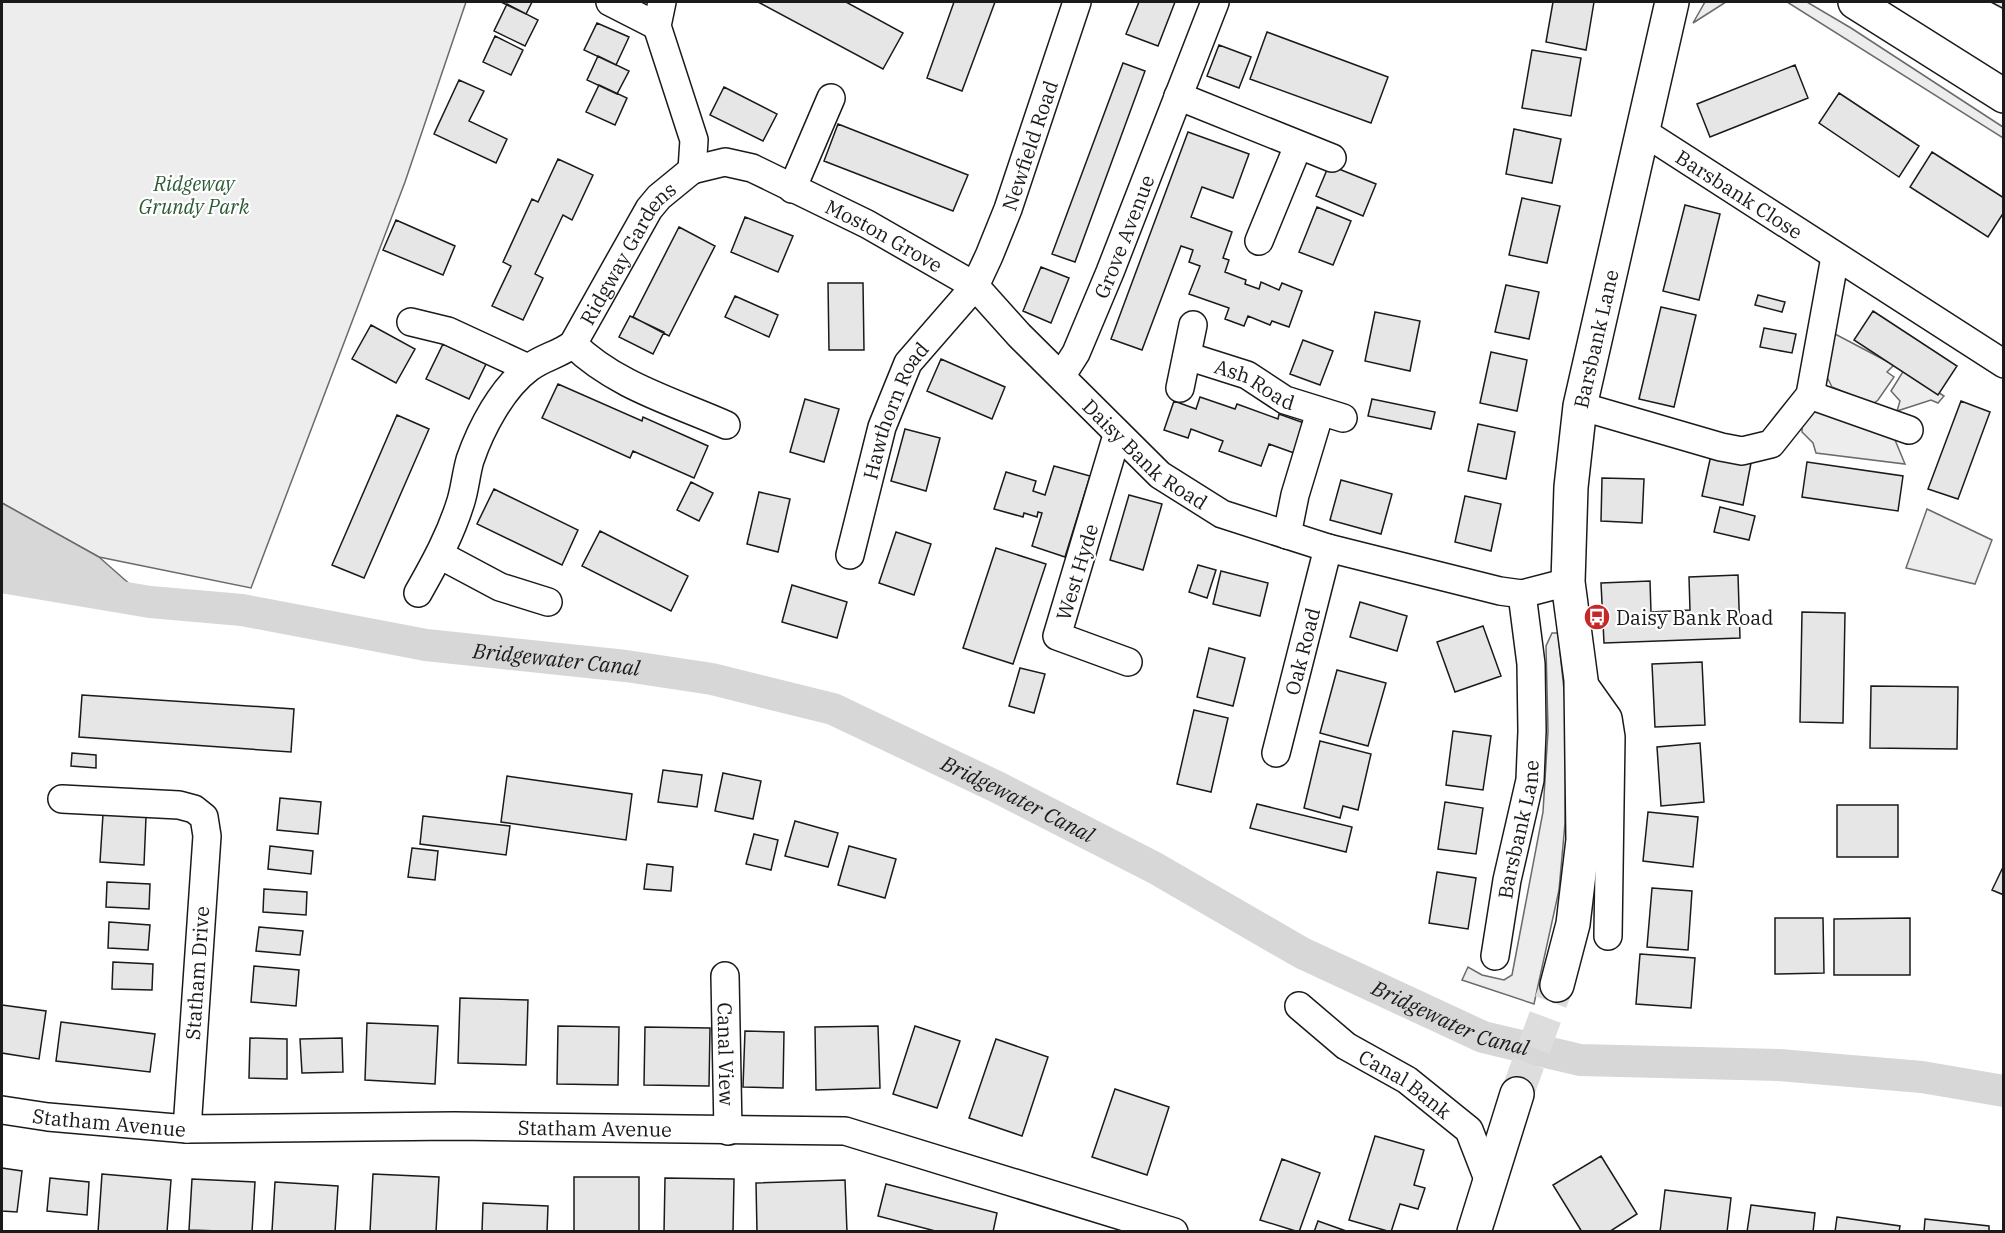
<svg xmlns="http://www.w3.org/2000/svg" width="2005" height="1233" font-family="'IBM Plex Serif',serif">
<rect width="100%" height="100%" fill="#fff"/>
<!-- built -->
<path fill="#ededed" stroke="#6a6a6a" stroke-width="1.5" d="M 2,2 L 466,2 L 405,182 L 251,588 L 99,557 L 2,503 Z
M 1705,2 L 1726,2 L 1693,23 Z
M 1787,2 L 1807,2 L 1851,28 L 2003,127 L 2003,138 Z
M 1835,334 L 1894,365 L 1887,372 L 1894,377 L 1878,400 L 1873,404 L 1832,387 L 1825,373 Z
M 1904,370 L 1944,396 L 1938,403 L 1931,400 L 1897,411 L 1900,401 L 1891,391 Z
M 1814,410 L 1881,425 L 1895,440 L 1905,464 L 1816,453 L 1813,443 L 1802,432 L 1802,422 Z
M 1927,509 L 1992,540 L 1975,584 L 1906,568 Z
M 1552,633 L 1558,633 L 1566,709 L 1565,823 L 1559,890 L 1534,1004 L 1462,980 L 1468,967 L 1482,975 L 1504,980 L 1512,975 L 1543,812 L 1548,731 L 1546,646 Z"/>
<!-- water -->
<path fill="#d7d7d7" stroke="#6a6a6a" stroke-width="1.5" d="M 2,503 L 99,557 L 150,602 L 2,577 Z"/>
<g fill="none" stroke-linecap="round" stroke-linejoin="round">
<!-- canal -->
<path stroke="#d7d7d7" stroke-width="32" id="s1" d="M 2,577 L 150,602 L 242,610 L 426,645 L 626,666 L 712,679 L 833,709 L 997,787 L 1155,868 L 1302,953 L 1483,1037 L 1580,1060 L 1779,1065 L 1922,1077 L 2004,1091"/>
</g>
<!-- building -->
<path fill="#e6e6e6" stroke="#1a1a1a" stroke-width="1.5" d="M 501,2 L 532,2 L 526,14 Z
M 758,2 L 846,2 L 903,33 L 883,69 Z
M 954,2 L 995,2 L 962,91 L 927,78 Z
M 1139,2 L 1175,2 L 1158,46 L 1126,34 Z
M 1553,2 L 1594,2 L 1586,50 L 1546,42 Z
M 1991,2 L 2004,2 L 2004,9 Z
M 507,4 L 538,20 L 525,46 L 494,31 Z
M 597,23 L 629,37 L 616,65 L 584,50 Z
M 1267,32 L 1388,77 L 1371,123 L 1250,79 Z
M 495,36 L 523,50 L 511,75 L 483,62 Z
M 1219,45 L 1251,57 L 1239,88 L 1207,76 Z
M 1532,50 L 1581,58 L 1571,116 L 1522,108 Z
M 598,56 L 629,71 L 617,94 L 587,80 Z
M 1123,63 L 1145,71 L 1075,262 L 1052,254 Z
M 1795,65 L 1808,98 L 1710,137 L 1697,104 Z
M 459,80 L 484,91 L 469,121 L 507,139 L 496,163 L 434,134 Z
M 599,85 L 627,98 L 615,125 L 586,112 Z
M 724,87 L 777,114 L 763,141 L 710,115 Z
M 1839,93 L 1919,146 L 1899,177 L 1819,123 Z
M 838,124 L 968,175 L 953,211 L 824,161 Z
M 1514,129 L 1561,139 L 1552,183 L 1506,174 Z
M 1188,132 L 1249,154 L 1233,198 L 1202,187 L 1191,217 L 1232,232 L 1223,258 L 1229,260 L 1225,272 L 1246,280 L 1245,284 L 1259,289 L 1261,282 L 1279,290 L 1282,283 L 1302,291 L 1289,327 L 1272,321 L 1270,325 L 1248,316 L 1244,326 L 1225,319 L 1229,308 L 1189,294 L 1200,266 L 1189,262 L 1193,250 L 1181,246 L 1142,350 L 1111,339 Z
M 1932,152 L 2004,198 L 2004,212 L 1988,237 L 1910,187 Z
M 558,159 L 593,175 L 572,220 L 563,215 L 535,274 L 543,278 L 523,320 L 492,306 L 511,266 L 503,262 L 532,199 L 538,202 Z
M 1329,165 L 1376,184 L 1363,216 L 1316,196 Z
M 1522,198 L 1560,206 L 1547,263 L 1509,255 Z
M 1685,205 L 1720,214 L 1699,300 L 1663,291 Z
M 1317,207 L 1351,221 L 1333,265 L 1299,252 Z
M 745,217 L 793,236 L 778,272 L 731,252 Z
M 396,220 L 455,246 L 443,275 L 383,250 Z
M 679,227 L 715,246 L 669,336 L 633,317 Z
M 1041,267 L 1069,278 L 1051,323 L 1023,311 Z
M 828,283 L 863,283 L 864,350 L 829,350 Z
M 1506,285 L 1539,292 L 1529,339 L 1495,332 Z
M 1758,295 L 1785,302 L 1782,312 L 1755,305 Z
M 735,296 L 778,315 L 769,337 L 725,317 Z
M 1661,307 L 1696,315 L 1674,407 L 1639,399 Z
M 1873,311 L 1957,366 L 1938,395 L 1854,340 Z
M 1375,312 L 1420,321 L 1410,371 L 1365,361 Z
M 630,316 L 664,332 L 653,354 L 619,337 Z
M 371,325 L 415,349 L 396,383 L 352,359 Z
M 1764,328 L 1796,334 L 1792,353 L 1760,347 Z
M 1303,340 L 1333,351 L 1320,385 L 1290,374 Z
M 443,344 L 486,364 L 469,399 L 426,379 Z
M 1491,352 L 1527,360 L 1517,411 L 1480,403 Z
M 941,359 L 1005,387 L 992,419 L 927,391 Z
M 558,384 L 642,421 L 643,417 L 708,446 L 694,478 L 633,451 L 630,458 L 542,418 Z
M 1200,397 L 1235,409 L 1237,404 L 1278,419 L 1279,414 L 1304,423 L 1294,453 L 1269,444 L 1261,466 L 1219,451 L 1223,441 L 1191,429 L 1188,438 L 1164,430 L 1174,401 L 1196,409 Z
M 805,399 L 839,409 L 824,462 L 790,452 Z
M 1372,399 L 1435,412 L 1431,429 L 1368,416 Z
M 1961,401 L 1990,412 L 1958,499 L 1928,489 Z
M 397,415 L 429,429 L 364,578 L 332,565 Z
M 1478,424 L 1515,432 L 1506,479 L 1468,471 Z
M 905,429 L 940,438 L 926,491 L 891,481 Z
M 1711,455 L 1751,463 L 1743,505 L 1702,496 Z
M 1807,462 L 1903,476 L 1898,511 L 1802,497 Z
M 1054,466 L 1090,476 L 1065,557 L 1032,546 L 1042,513 L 1038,512 L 1037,517 L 1024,513 L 1023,517 L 994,509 L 1006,472 L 1036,481 L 1033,491 L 1045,495 Z
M 1602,478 L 1644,479 L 1642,523 L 1601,521 Z
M 1341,480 L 1392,494 L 1381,534 L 1330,520 Z
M 691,482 L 713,493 L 699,521 L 677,510 Z
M 494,489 L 578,530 L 562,565 L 477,524 Z
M 759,492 L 790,499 L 778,552 L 747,544 Z
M 1129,495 L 1162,504 L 1143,570 L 1110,560 Z
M 1465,496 L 1501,504 L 1491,551 L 1455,542 Z
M 1720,507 L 1755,516 L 1749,540 L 1714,532 Z
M 600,531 L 688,576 L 671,611 L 582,566 Z
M 896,532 L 931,544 L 914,595 L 879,583 Z
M 996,548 L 1046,564 L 1013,664 L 963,648 Z
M 1198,565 L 1216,570 L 1207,598 L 1189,592 Z
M 1221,571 L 1268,583 L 1260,616 L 1213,604 Z
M 1738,575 L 1740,638 L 1604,643 L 1601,583 L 1650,581 L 1651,612 L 1690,610 L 1689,577 Z
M 792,585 L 847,602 L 837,638 L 782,622 Z
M 1360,602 L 1407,616 L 1397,651 L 1350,637 Z
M 1802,612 L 1845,613 L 1843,723 L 1800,722 Z
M 1483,626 L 1501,676 L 1455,692 L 1437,642 Z
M 1209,648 L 1245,658 L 1233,706 L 1197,697 Z
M 1702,662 L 1705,725 L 1655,727 L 1652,664 Z
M 1020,668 L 1045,674 L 1034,713 L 1009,706 Z
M 1337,670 L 1386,683 L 1368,746 L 1320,733 Z
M 1871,686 L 1958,687 L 1957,749 L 1870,748 Z
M 82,695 L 294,709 L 291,752 L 79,737 Z
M 1194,710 L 1228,718 L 1211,792 L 1177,784 Z
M 1453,731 L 1491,736 L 1483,790 L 1446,785 Z
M 1320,741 L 1371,754 L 1358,810 L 1343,806 L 1340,818 L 1304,808 Z
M 1700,743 L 1704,802 L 1661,806 L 1657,747 Z
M 72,753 L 96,755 L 96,768 L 71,766 Z
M 663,770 L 702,775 L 697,807 L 658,802 Z
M 723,773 L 761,781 L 753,819 L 715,811 Z
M 507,776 L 632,794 L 626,840 L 501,822 Z
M 280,798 L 321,802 L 318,834 L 277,830 Z
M 1445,802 L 1483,808 L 1476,854 L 1438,849 Z
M 1257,804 L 1352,827 L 1346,852 L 1250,828 Z
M 1837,805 L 1898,805 L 1898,857 L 1837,857 Z
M 1648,812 L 1698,817 L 1693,867 L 1643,861 Z
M 103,814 L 146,817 L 144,865 L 100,862 Z
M 423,816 L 510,826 L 506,855 L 420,844 Z
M 795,821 L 838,833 L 828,867 L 785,856 Z
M 754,834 L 778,840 L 771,870 L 746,864 Z
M 270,846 L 313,851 L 311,874 L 268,869 Z
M 849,846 L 896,859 L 885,898 L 838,885 Z
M 412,848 L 438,851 L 435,880 L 408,877 Z
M 647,864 L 673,867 L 671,891 L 644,889 Z
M 2004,865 L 2004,895 L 1992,890 Z
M 1437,872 L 1476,878 L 1468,929 L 1429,923 Z
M 107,882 L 150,884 L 149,909 L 106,907 Z
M 1652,888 L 1692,891 L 1688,950 L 1647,947 Z
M 264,889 L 307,892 L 306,915 L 263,912 Z
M 1775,918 L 1823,918 L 1824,973 L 1775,974 Z
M 1910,918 L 1910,975 L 1834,975 L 1834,919 Z
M 109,922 L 150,925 L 148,950 L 108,948 Z
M 259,927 L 303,931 L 300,955 L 256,951 Z
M 1640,954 L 1695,958 L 1691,1008 L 1636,1004 Z
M 113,962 L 153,964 L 152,990 L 112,989 Z
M 254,966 L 299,970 L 296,1006 L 251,1002 Z
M 460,998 L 528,1000 L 526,1065 L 458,1063 Z
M 2,1005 L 46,1011 L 39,1059 L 2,1053 Z
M 61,1022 L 155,1034 L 150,1072 L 56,1061 Z
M 367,1023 L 438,1026 L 435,1084 L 365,1080 Z
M 558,1026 L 619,1027 L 618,1085 L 557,1084 Z
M 878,1026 L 880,1088 L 816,1090 L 815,1027 Z
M 915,1026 L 960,1041 L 937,1108 L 893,1094 Z
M 645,1027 L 710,1028 L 709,1086 L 644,1085 Z
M 745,1031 L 784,1032 L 783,1088 L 743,1087 Z
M 250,1038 L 287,1039 L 287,1079 L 249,1078 Z
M 342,1038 L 343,1072 L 302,1073 L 300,1039 Z
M 996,1039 L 1048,1057 L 1022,1136 L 969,1118 Z
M 1115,1089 L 1169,1107 L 1147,1175 L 1092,1157 Z
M 1375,1136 L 1424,1150 L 1414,1185 L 1425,1188 L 1418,1209 L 1400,1204 L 1391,1232 L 1349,1220 Z
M 1601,1156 L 1637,1214 L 1609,1232 L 1582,1232 L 1553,1185 Z
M 1282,1159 L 1320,1173 L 1299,1232 L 1260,1220 Z
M 2,1168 L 22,1171 L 17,1212 L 2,1211 Z
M 102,1174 L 171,1180 L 167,1232 L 98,1232 Z
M 373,1174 L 439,1177 L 436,1232 L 370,1232 Z
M 574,1177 L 639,1177 L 639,1232 L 574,1232 Z
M 50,1178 L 89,1182 L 87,1215 L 47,1211 Z
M 665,1178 L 734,1179 L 733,1232 L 664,1232 Z
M 192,1179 L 255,1182 L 252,1232 L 189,1230 Z
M 845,1180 L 847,1232 L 757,1232 L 756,1183 Z
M 275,1182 L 338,1186 L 335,1232 L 272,1231 Z
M 886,1184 L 997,1213 L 993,1232 L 939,1232 L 878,1216 Z
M 1665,1190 L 1731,1198 L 1727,1232 L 1660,1232 Z
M 483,1203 L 548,1206 L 547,1232 L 482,1232 Z
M 1751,1205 L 1815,1213 L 1813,1232 L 1747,1232 Z
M 1837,1217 L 1900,1226 L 1899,1232 L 1835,1232 Z
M 1925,1219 L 1989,1226 L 1989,1232 L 1924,1232 Z
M 1318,1221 L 1349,1232 L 1314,1232 Z"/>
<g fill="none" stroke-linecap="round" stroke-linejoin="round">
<!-- tertiary-tunnel -->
<path stroke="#ddd" stroke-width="33" stroke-dasharray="33 16" stroke-linecap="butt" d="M 1517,1094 L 1557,985"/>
<defs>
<g id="minor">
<path d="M 610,2 L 657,26"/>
<path d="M 662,2 L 657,26 L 694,140 L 692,170"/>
<path d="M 1178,96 L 1332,158"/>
<path id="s2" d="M 1642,131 L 2004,364"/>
<path id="s3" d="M 692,170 L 725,162 L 752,168 L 867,224 L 975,286 L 1019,335 L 1160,475 L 1222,514 L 1328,548 L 1500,591 L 1522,594 L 1568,582"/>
<path d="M 792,189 L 831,98"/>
<path d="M 1259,241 L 1298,146"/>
<path d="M 411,322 L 448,331 L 528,368"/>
<path d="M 573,344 C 614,385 674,402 726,425"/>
<path id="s4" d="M 1187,356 L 1247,375 L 1285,400 L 1343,418"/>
<path id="s5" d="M 1062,375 L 1076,353 L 1110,272 L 1215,2"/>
<path d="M 1180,388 L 1193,325"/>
<path d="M 1810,395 L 1909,430"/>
<path d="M 1580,406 L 1721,447 L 1742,451 L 1771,444 L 1810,395 L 1835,257"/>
<path d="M 1117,435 L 1057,636 L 1128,662"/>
<path d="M 1287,535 L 1295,495 L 1320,412"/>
<path d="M 440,555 L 500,587 L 548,602"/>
<path id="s6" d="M 850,555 L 882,427 L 908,363 L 975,286 L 989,256 L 1008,209 L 1077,2"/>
<path id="s7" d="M 418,593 C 435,563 451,534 461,501 C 465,488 466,474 470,460 C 481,428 502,388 529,368 C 543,357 559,355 573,344 L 649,209 L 659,197 L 692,170"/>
<path d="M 1581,680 L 1608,718 L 1611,737 L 1608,936"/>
<path id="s8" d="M 1276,753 L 1328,548"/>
<path d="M 62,799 L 179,805 L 194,809 L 204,817 L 207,836 L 187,1129"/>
<path id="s9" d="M 1495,956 L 1507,880 L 1530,780 L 1532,731 L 1531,664 L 1522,594"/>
<path id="s10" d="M 725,976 L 728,1131"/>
<path id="s11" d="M 1299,1006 L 1346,1046 L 1407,1080 L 1469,1130 L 1488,1179"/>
<path id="s12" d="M 2,1110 L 48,1117 L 187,1129 L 454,1126 L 845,1131 L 1174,1232"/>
</g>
<g id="tertiary">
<path id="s13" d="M 1557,985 L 1573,924 L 1583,840 L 1581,680 L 1568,582 L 1571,487 L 1580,406 L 1672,2"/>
<path d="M 1474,1232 L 1517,1094"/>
</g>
<path id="primary" d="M 1855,2 L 2004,96"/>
</defs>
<!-- minor casing -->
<use href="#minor" stroke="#1a1a1a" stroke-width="30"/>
<!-- tertiary casing -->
<use href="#tertiary" stroke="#1a1a1a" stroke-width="36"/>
<!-- primary casing -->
<use href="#primary" stroke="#1a1a1a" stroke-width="36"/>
<!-- minor -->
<use href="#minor" stroke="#fff" stroke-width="27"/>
<!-- tertiary -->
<use href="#tertiary" stroke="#fff" stroke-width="33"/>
<!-- primary -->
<use href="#primary" stroke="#fff" stroke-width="33"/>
</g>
<!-- icons -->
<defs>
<symbol id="bus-disc" viewBox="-11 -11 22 22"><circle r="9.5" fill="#c62828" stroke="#fff"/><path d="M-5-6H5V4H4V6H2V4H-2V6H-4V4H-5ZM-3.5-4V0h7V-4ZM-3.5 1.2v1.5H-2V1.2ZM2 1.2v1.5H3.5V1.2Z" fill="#fff"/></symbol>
</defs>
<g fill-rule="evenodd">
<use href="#bus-disc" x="1582" y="602" width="30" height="30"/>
</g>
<g text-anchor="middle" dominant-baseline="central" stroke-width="4.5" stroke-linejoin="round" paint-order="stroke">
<!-- street labels -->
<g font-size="20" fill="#1a1a1a" stroke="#fff">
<text stroke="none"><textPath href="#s6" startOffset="454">Newfield Road</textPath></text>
<text stroke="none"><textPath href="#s2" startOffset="116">Barsbank Close</textPath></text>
<text stroke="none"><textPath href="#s3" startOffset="210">Moston Grove</textPath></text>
<text stroke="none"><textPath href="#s5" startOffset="152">Grove Avenue</textPath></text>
<text stroke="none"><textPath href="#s7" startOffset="411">Ridgway Gardens</textPath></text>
<text stroke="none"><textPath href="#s13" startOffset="652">Barsbank Lane</textPath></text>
<text stroke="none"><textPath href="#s4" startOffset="74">Ash Road</textPath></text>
<text stroke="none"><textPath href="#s6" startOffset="152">Hawthorn Road</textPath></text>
<text stroke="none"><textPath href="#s3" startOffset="554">Daisy Bank Road</textPath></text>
<text transform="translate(1077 572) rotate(-73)">West Hyde</text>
<text stroke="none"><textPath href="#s8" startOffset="105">Oak Road</textPath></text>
<text stroke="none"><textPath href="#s9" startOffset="129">Barsbank Lane</textPath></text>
<text transform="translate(197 973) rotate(-86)">Statham Drive</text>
<text stroke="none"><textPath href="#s10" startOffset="78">Canal View</textPath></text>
<text stroke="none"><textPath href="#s11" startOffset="132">Canal Bank</textPath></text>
<text stroke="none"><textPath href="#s12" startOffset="108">Statham Avenue</textPath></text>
<text stroke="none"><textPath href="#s12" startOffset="594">Statham Avenue</textPath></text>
</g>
<!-- park labels -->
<g font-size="20" font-style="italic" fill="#2b5a34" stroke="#fff">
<text x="194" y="183">Ridgeway<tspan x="194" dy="23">Grundy Park</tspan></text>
</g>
<!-- poi labels -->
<g font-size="20" fill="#1a1a1a" stroke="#fff" text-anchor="start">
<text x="1616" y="617">Daisy Bank Road</text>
</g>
<!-- water labels -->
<g font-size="21" font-style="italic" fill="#1a1a1a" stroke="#fff">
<text stroke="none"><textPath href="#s1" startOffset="561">Bridgewater Canal</textPath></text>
<text stroke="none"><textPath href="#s1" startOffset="1048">Bridgewater Canal</textPath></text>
<text stroke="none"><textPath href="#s1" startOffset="1534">Bridgewater Canal</textPath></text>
</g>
</g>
<!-- border -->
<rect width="2005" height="1233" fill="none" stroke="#1a1a1a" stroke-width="6"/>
</svg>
